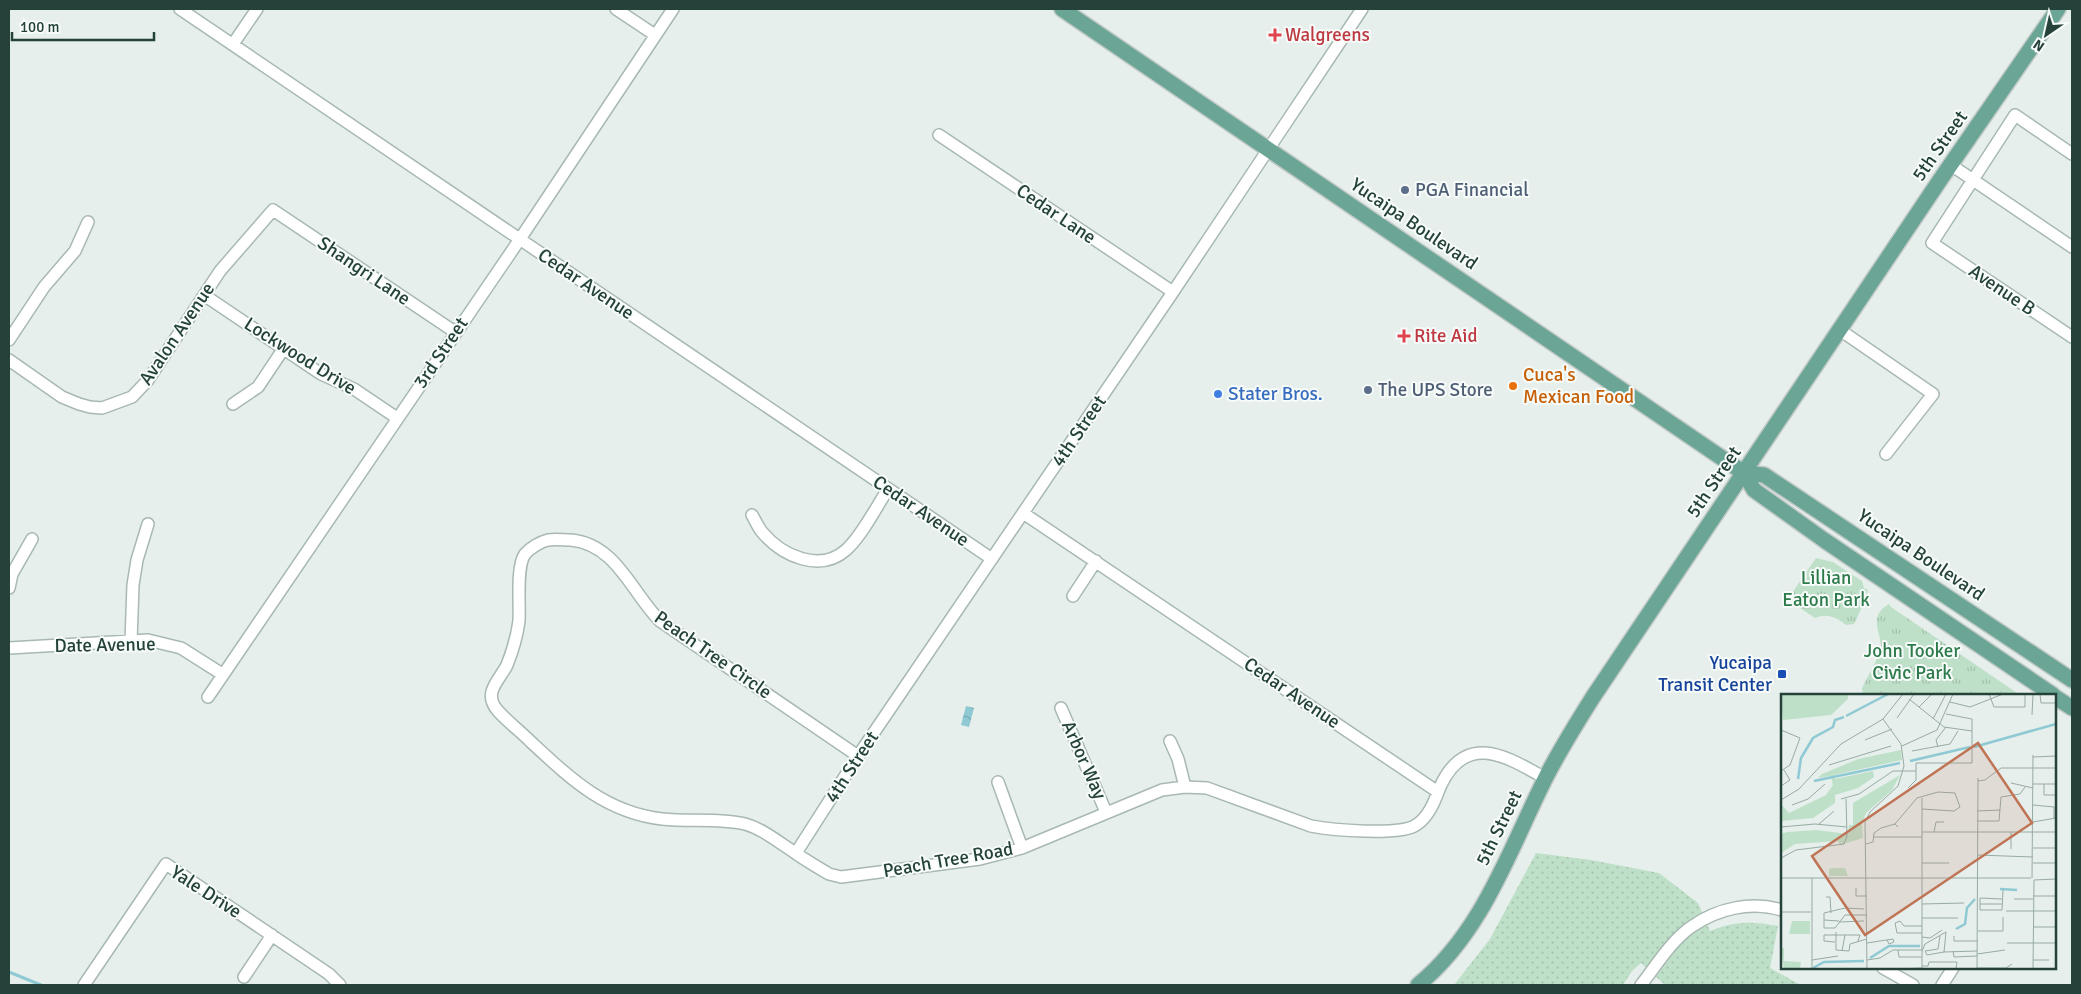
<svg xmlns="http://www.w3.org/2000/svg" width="2081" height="994" font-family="Signika,sans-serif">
<defs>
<pattern id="grass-dots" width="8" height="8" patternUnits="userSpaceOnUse" patternTransform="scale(1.25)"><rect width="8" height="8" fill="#bfe0c8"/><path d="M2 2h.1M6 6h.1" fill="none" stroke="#a4c1ad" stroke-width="1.8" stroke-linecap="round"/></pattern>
<pattern id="park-tufts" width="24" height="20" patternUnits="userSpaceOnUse" patternTransform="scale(1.25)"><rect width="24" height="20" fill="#bfe0c8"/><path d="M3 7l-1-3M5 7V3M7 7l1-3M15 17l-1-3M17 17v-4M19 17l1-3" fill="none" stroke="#a4c1ad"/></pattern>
<pattern id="water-waves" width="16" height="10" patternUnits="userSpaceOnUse" patternTransform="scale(1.25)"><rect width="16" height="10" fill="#8ec9d4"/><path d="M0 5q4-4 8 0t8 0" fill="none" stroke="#74a5ad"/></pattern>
</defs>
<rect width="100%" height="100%" fill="#e6efeb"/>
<!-- grass -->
<path fill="url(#grass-dots)" d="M 1536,853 L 1591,860 L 1659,873 L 1698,903 L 1710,931 C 1735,921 1752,921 1778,926 L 1770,968 L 1801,985 L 1665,985 L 1641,963 L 1632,971 L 1623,985 L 1454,985 L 1490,939 Z"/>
<!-- park -->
<path fill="url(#park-tufts)" d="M 1816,558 L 1833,562 L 1862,581 L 1864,588 L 1868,590 C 1867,594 1856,622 1854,624 L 1846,625 C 1836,617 1827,613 1815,618 L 1791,602 L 1790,596 Z
M 1889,604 L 1891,607 L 2020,695 L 1863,695 L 1862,688 L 1881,651 C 1883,634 1866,617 1889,604 Z"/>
<!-- water -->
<path fill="url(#water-waves)" d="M 966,706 L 974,708 L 969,727 L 961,725 Z"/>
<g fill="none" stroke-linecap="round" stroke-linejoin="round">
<!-- stream -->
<path stroke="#8ec9d4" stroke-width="3" d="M 9,972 L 41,985"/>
<defs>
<path id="minor" d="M 180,9 L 992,559
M 616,9 L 655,35
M 233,44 L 257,9
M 939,135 L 1173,292
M 2072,154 L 2015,115 L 1932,243 L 2072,337
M 1951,165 L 2072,247
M 204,295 L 321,374 L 354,389 L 397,418
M 1840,330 L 1933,394 L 1886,454
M 9,340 L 44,287 L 75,251 L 88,222
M 9,360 L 62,397 L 79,404 L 90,407 L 102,408 L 132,397 L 148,380 L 220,271 L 273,210 L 455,332
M 233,404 L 258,387 L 284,348
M 1023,513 L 1438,792
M 752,515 C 755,520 758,527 762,532 C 782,556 820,573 846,550 C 861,537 877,506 888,489
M 9,588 L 12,574 L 32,539
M 1073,596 L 1096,561
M 131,641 L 133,585 L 137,560 L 148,524
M 9,648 L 148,640 L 181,648 L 222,674
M 208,697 L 520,239 L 673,9
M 1061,708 L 1106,812
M 1170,741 L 1178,759 L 1185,787 L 1207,788 L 1311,826 C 1331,830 1400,836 1416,825 C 1429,817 1435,800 1440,787 C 1466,730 1507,757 1545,778
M 858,756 L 660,621 C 632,593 616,544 571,540 C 564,540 555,539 548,540 C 540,542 530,548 525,554 C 516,566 520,604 519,621 C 517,636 513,650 507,665 C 499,681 482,693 498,711 C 508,722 520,731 531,742 C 571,779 605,812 662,819 C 689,822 718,818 745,824 C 763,829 778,842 794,852 C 805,860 817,867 829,874 L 841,877 L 980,859 L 1022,848 L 1162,790 L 1185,787
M 998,782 L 1022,848
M 796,853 L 858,756 L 1173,292 L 1362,9
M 1883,968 L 1913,985
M 244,977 L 272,935
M 84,985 L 166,864 L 329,974 L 340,985
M 1641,985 C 1655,967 1672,940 1691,927 C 1718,908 1751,901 1782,910
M 1942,985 L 1953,968"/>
<path id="major" d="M 1062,9 L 1744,473 L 1754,490 L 1824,540 L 2053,695
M 1744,473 L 1764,475 L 2072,680
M 2055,697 L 2072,708
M 1418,985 C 1482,933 1509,851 1545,779 C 1559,751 1576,724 1593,697 L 1940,180 L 2058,9"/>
</defs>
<!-- minor casing -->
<use href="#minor" stroke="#a8b8b2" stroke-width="14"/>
<!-- major casing -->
<use href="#major" stroke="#c2cac8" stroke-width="18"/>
<!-- minor -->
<use href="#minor" stroke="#fff" stroke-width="11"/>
<!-- major -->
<use href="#major" stroke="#6aa596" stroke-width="15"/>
</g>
<!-- markers -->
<g fill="#e0444e" stroke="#f7fbf9" stroke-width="2">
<path d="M1272.5 27.5h5v5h5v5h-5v5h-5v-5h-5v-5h5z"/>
<path d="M1401.5 328.5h5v5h5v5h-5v5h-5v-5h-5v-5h5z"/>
</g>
<g fill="#5c6f8a" stroke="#f7fbf9" stroke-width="2">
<circle cx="1405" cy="190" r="5"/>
<circle cx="1368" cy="390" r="5"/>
</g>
<circle fill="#e8710a" stroke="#f7fbf9" stroke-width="2" cx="1513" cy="386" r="5"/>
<circle fill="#3f7fe0" stroke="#f7fbf9" stroke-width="2" cx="1218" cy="394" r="5"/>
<rect fill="#1a4fb4" stroke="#f7fbf9" stroke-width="2" x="1777" y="669" width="10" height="10" rx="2.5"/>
<g text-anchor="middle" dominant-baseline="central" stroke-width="4" stroke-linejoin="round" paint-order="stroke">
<!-- health labels -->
<g font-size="19" fill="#be3a42" stroke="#f7fbf9" text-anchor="start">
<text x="1285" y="35">Walgreens</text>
<text x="1414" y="336">Rite Aid</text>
</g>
<!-- street labels -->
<g font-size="19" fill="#24423a" stroke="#f7fbf9">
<text transform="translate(1940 146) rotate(-55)">5th Street</text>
<text transform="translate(1056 214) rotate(34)">Cedar Lane</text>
<text transform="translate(1414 224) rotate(34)">Yucaipa Boulevard</text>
<text transform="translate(364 271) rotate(34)">Shangri Lane</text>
<text transform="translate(586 284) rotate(34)">Cedar Avenue</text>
<text transform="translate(2002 290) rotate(34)">Avenue B</text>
<text transform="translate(177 334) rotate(-56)">Avalon Avenue</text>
<text transform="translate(441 353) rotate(-56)">3rd Street</text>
<text transform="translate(300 356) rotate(32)">Lockwood Drive</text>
<text transform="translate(1079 431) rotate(-56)">4th Street</text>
<text transform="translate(1714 482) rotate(-56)">5th Street</text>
<text transform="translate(921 511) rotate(34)">Cedar Avenue</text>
<text transform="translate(1921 555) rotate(34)">Yucaipa Boulevard</text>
<text transform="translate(105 645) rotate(-1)">Date Avenue</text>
<text transform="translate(713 655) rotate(35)">Peach Tree Circle</text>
<text transform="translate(1292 693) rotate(34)">Cedar Avenue</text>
<text transform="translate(1084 760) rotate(66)">Arbor Way</text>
<text transform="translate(852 767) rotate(-57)">4th Street</text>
<text transform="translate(1499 828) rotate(-64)">5th Street</text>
<text transform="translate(948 860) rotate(-10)">Peach Tree Road</text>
<text transform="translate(206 892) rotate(33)">Yale Drive</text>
</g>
<!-- service labels -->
<g font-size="19" fill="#4e5e75" stroke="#f7fbf9" text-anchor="start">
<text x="1415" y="190">PGA Financial</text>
<text x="1378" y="390">The UPS Store</text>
</g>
<!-- food labels -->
<g font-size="19" fill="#c56008" stroke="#f7fbf9" text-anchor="start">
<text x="1523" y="375">Cuca's<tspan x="1523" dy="22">Mexican Food</tspan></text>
</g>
<!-- shop labels -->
<g font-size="19" fill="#366cbe" stroke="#f7fbf9" text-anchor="start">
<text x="1228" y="394">Stater Bros.</text>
</g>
<!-- park labels -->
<g font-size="19" fill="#2d7a4b" stroke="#f7fbf9">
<text x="1826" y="578">Lillian<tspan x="1826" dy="22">Eaton Park</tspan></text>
<text x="1912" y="651">John Tooker<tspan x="1912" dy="22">Civic Park</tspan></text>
</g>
<!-- transit labels -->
<g font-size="19" fill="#164399" stroke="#f7fbf9" text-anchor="end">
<text x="1772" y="663">Yucaipa<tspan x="1772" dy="22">Transit Center</tspan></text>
</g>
</g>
<!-- overview -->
<g transform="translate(1781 694)">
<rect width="275" height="275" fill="#e6efeb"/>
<path d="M 0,0 L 67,0 L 67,5 L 50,21 L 2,26 ZM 120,56 L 121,66 L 53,81 L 54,85 L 92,77 L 93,83 L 77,94 L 54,101 L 54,109 L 32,124 L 0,127 L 0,110 L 8,119 L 45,101 L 52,91 L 50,82 L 37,84 L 41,80 L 77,65 ZM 119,81 L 111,96 L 85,119 L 81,129 L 82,144 L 59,151 L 57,147 L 14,150 L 0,159 L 0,140 L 6,138 L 35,136 L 67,140 L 68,131 L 72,131 L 72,109 Z" fill="#bfe0c8"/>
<path d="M 51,174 L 64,174 L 67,182 L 48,182 L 48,175 Z" fill="#bfe0c8"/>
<path d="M 11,227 L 29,227 L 29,240 L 8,240 ZM 0,254 L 3,254 L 3,267 L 20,268 L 19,275 L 3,275 Z" fill="#bfe0c8"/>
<path fill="none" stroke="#8ec9d4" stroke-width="2.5" d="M 65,22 L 107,0M 193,53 L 275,30M 129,67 L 189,53M 17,85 L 20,64 L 32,44 L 52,33 L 54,26 L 63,23M 33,87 L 119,69M 219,195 L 236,196M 175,235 L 184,230 L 186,214 L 194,205M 89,264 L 108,252 L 139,252M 32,274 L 43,268 L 83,267"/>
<path fill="none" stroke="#98aaa4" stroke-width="1" d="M 208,0 L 213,13 L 244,13 L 244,0M 259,0 L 260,9 L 275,9M 128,5 L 163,33 L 191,37M 169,8 L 189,13 L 222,0M 138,13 L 151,0M 251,21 L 252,0M 116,24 L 133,0M 152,25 L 165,0M 0,36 L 19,44 L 9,71 L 0,77M 84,46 L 111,35M 121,52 L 156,36 L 172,0M 157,53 L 155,46 L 165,33M 131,57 L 169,50 L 177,37M 252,63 L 275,62M 48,71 L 110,52M 197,87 L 204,86 L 220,74 L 275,74M 230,89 L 252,94M 252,90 L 275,90M 263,90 L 263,101 L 275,101M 0,92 L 9,86 L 3,76M 127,94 L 135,86 L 135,69 L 191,69 L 191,25 L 165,20M 141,104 L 141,275M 60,105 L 78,100 L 112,77 L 135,77M 0,106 L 18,95 L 60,50 L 102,25 L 122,0M 11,111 L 27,105 L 44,90M 252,111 L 273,113 L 273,124M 196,117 L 219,116M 196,127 L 218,127 L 220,103 L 239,100 L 244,93M 252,128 L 275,124M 38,130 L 53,117M 114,130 L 136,104 L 157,98 L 174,99 L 179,113 L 173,117 L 141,115M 0,133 L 34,130 L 66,133M 141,138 L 275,138M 153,138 L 155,128 L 163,128M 93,143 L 141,143M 85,150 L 92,148 L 93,139 L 100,134 L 114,130 L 117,133M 252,154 L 275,154M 230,155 L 230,138M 196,161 L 252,163M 0,164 L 15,156 L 63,150 L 66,142 L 65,105M 141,169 L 168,169M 252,169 L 275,169M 0,184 L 250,184M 31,184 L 31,275M 251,184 L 252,61M 253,186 L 275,185M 75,194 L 75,202 L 86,202M 252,202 L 275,202M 45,203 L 49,203 L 50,219M 221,205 L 199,204 L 199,216 L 221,216 L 222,196M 233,205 L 252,205M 141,210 L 183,209M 199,210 L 221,210M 225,217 L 275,217M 0,218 L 30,218M 141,224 L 177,224M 43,226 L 58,227M 58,228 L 83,227M 252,233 L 275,233M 54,234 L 43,234 L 43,219 L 64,214 L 83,215M 54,234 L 64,221 L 86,221M 197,237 L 222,237 L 222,223M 55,238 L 55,256 L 68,257 L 69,250 L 86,245M 141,239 L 116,239 L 114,229 L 119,227 L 123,232 L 141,232M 173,242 L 173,247 L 197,247M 141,243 L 149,244 L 161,236M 54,248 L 43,247 L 43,241 L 79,241 L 77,247M 86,249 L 112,245 L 113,248 L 108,250 L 106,246M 226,249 L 275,249M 117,256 L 118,263 L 141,263M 61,257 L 64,241M 141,257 L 144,250 L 165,238 L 163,258 L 196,257M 144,257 L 157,255 L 159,242M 144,257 L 146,261 L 163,258M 172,257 L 173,263 L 196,262M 196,260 L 224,256M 31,266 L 57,262M 86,266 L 99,264 L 112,256 L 141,256M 252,266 L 268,266M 141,272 L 147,272 L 148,268 L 176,268 L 175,275M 196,274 L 225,274 L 231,270M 86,275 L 84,128 L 89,118 L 117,92 L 123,72 L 120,50 L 102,25M 114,275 L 141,274M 196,275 L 197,84M 252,275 L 253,186"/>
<path fill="#c07456" fill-opacity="0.15" stroke="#c07456" stroke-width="2.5" d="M 197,49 L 251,129 L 84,241 L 31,162 Z"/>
<rect width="275" height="275" fill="none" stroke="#24423a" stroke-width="2.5"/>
</g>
<!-- border -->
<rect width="2081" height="994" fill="none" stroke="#24423a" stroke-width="20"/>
<!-- north arrow -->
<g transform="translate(2046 35) rotate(214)" stroke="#f7fbf9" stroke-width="4" paint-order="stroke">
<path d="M0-4L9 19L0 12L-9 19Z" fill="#24423a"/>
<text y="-8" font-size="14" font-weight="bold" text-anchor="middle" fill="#24423a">N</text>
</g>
<!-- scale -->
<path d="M12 32v8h142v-8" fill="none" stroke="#24423a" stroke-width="2.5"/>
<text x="20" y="32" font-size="15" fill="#24423a" stroke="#f7fbf9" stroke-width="4" paint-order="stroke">100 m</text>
</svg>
